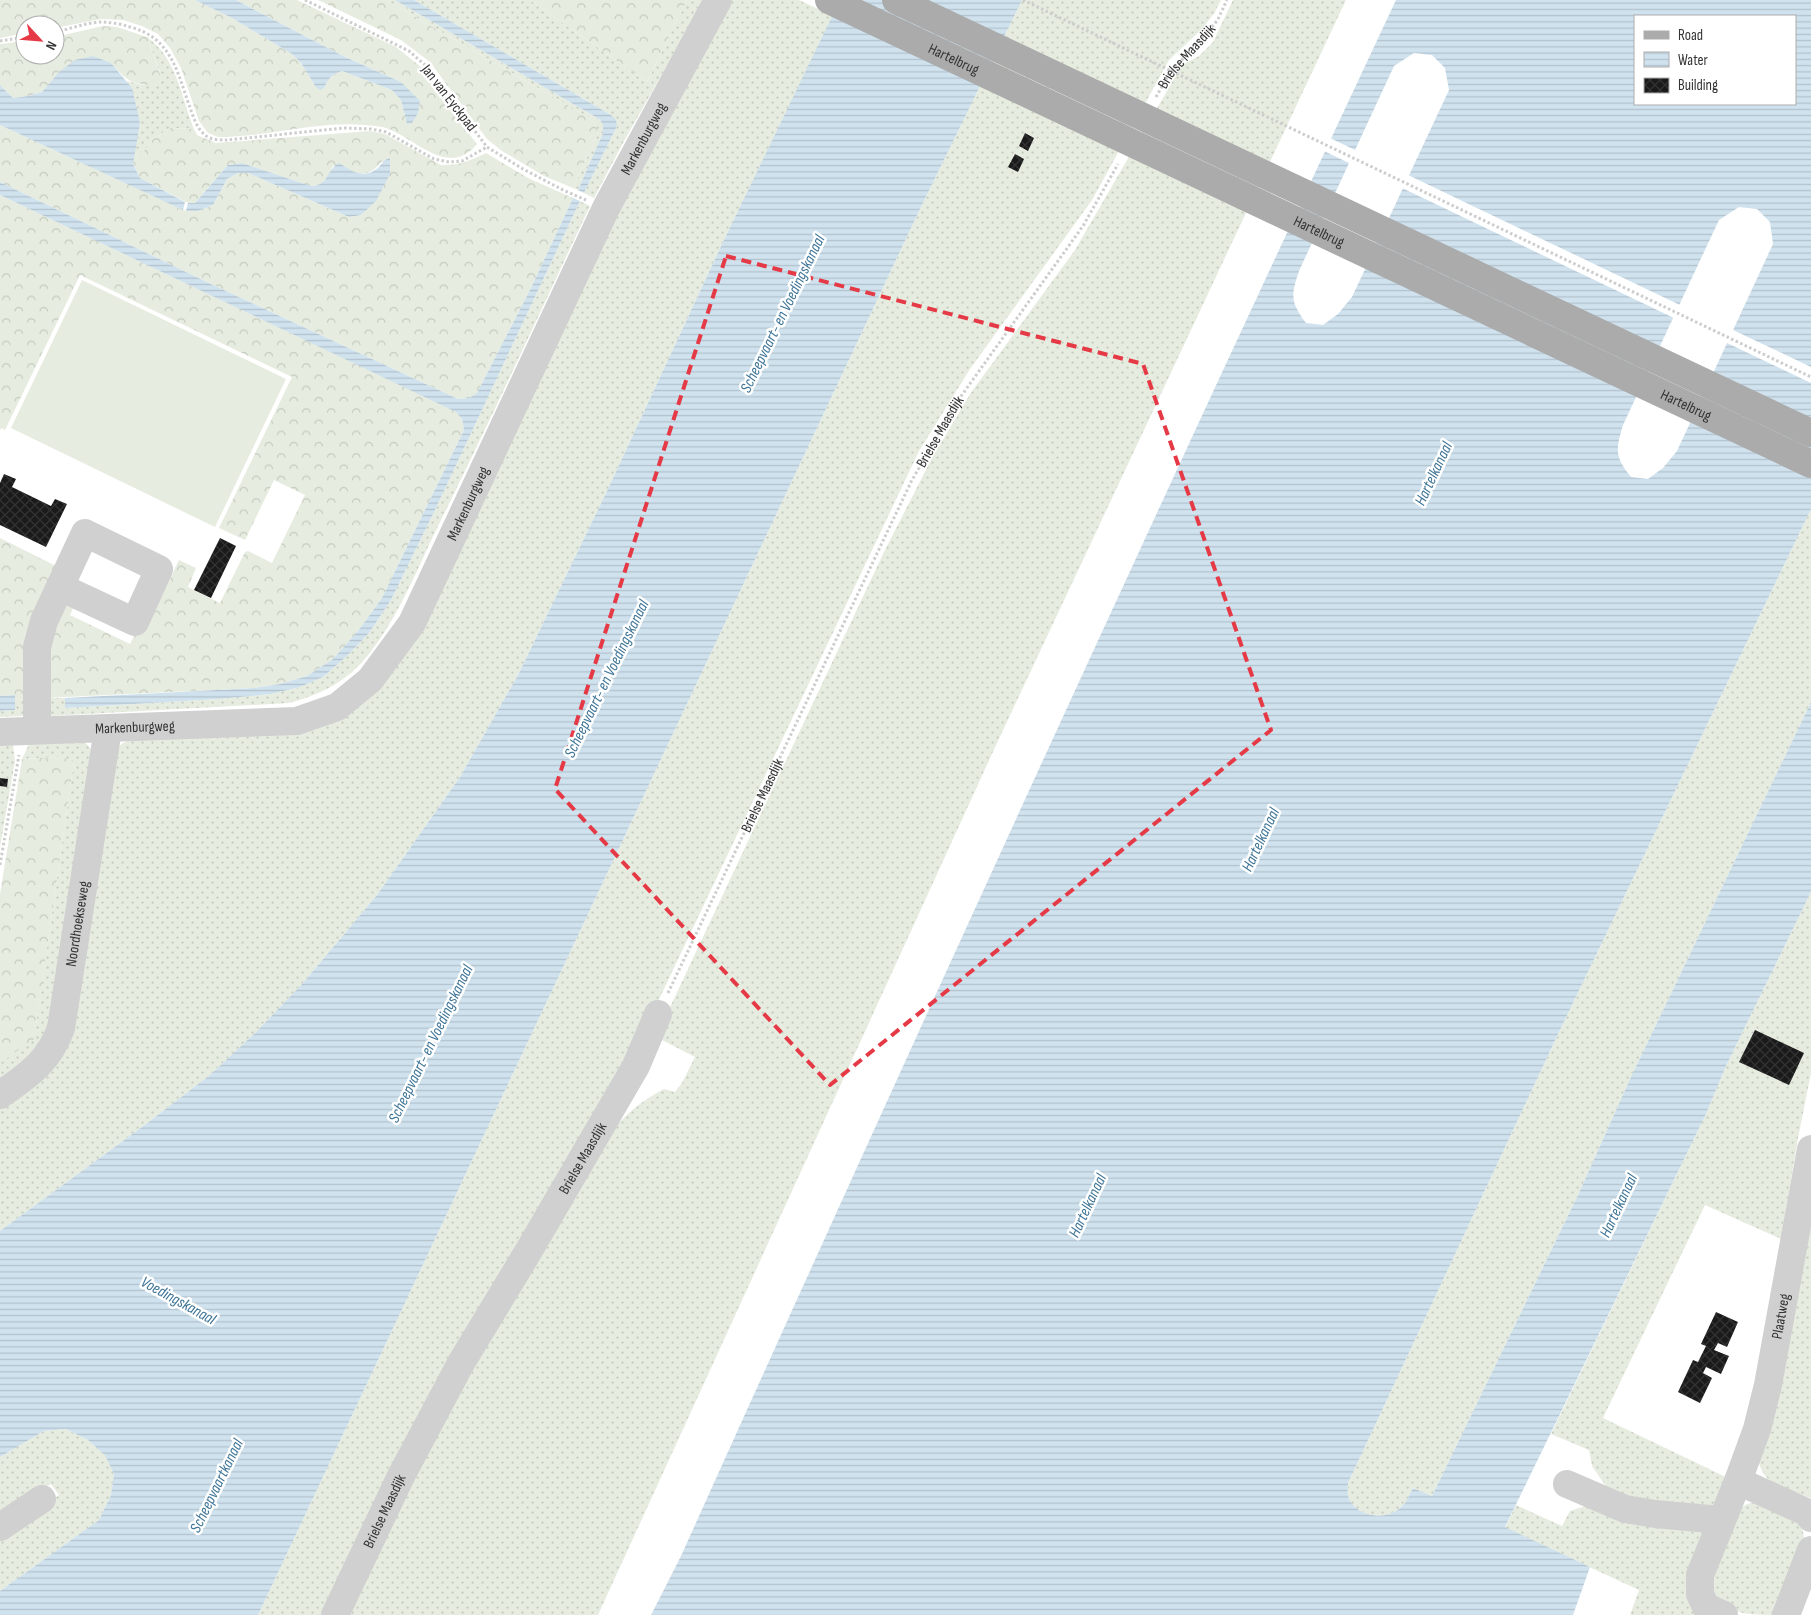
<svg xmlns="http://www.w3.org/2000/svg" width="1811" height="1615" font-family="'Sofia Sans Condensed',sans-serif">
<defs>
<pattern id="grass-dots" width="8" height="8" patternUnits="userSpaceOnUse" patternTransform="scale(1.25)"><rect width="8" height="8" fill="#e6ecdf"/><path d="M2 2h.1M6 6h.1" fill="none" stroke="#c6cbc0" stroke-width="1.8" stroke-linecap="round"/></pattern>
<pattern id="forest-crowns" width="20" height="18" patternUnits="userSpaceOnUse" patternTransform="scale(1.25)"><rect width="20" height="18" fill="#e6ecdf"/><path d="M2 6a3 3 0 1 1 6 0M12 15a3 3 0 1 1 6 0" fill="none" stroke="#c6cbc0"/></pattern>
<pattern id="water-rules" width="6" height="5" patternUnits="userSpaceOnUse" patternTransform="scale(1.25)"><rect width="6" height="5" fill="#cfe2ee"/><path d="M0 2.5h6" fill="none" stroke="#b2c2cd"/></pattern>
<pattern id="building-cross-hatch" width="8" height="8" patternUnits="userSpaceOnUse" patternTransform="scale(1.25)"><rect width="8" height="8" fill="#1a1a1a"/><path d="M0 0l8 8M0 8l8-8" fill="none" stroke="#333"/></pattern>
</defs>
<rect width="100%" height="100%" fill="#fff"/>
<!-- grass -->
<path fill="url(#grass-dots)" d="M 386,0 L 395,0 L 599,119 L 603,124 L 603,133 L 578,190 L 573,188 L 598,133 L 596,124 L 588,117 Z
M 414,0 L 530,0 L 647,82 L 687,0 L 704,0 L 624,141 L 594,198 L 584,193 L 617,126 L 611,115 Z
M 731,0 L 799,0 L 833,16 L 722,244 L 607,491 L 518,675 L 460,777 L 377,895 L 303,983 L 257,1031 L 210,1075 L 146,1124 L 0,1231 L 0,1102 L 44,1070 L 119,746 L 131,738 L 185,733 L 372,689 L 627,188 Z
M 1022,0 L 1221,0 L 1215,12 L 1202,29 L 1169,60 L 1092,200 L 970,369 L 919,451 L 645,1029 L 323,1615 L 258,1615 L 920,209 Z
M 1233,0 L 1346,0 L 997,743 L 598,1615 L 344,1615 L 430,1439 L 610,1133 C 627,1113 641,1101 664,1089 L 675,1092 L 682,1083 L 695,1057 L 656,1037 L 884,552 L 931,460 L 970,394 L 1075,250 L 1182,65 L 1199,56 L 1213,42 Z
M 147,37 C 177,58 181,97 194,129 L 170,128 L 153,139 L 146,149 L 133,159 L 140,123 L 127,81 L 142,85 L 160,73 Z
M 580,201 L 590,206 C 541,310 493,415 442,518 C 419,564 397,623 363,661 C 344,683 317,696 289,703 L 49,716 L 46,698 L 65,698 L 65,708 L 219,699 L 271,694 L 300,687 L 323,677 L 348,655 L 369,633 L 391,600 L 435,510 Z
M 1811,509 L 1811,702 L 1630,1079 L 1578,1195 L 1432,1496 L 1413,1488 C 1409,1496 1407,1503 1400,1508 C 1385,1521 1358,1517 1349,1499 C 1347,1494 1348,1488 1348,1483 L 1559,1032 Z
M 31,699 L 31,706 L 22,716 L 0,717 L 0,711 L 15,710 L 15,700 Z
M 84,741 L 94,753 L 52,1035 L 0,1086 L 0,1063 L 34,1038 L 74,761 L 62,757 L 22,759 L 30,742 Z
M 13,744 L 15,761 L 0,847 L 0,745 Z
M 1811,892 L 1811,1073 L 1798,1138 L 1781,1239 L 1705,1205 L 1603,1418 L 1730,1479 L 1718,1509 L 1639,1503 L 1607,1488 L 1592,1466 L 1589,1450 L 1551,1434 L 1706,1114 L 1726,1066 Z
M 1811,1197 L 1811,1498 C 1783,1487 1763,1488 1757,1455 Z
M 66,1429 L 88,1440 L 106,1455 L 114,1474 L 111,1495 L 99,1520 L 0,1591 L 0,1534 L 59,1495 L 51,1484 L 0,1516 L 0,1457 L 44,1431 Z
M 1759,1501 L 1785,1511 L 1802,1528 L 1805,1541 L 1777,1615 C 1745,1615 1725,1615 1710,1585 L 1734,1513 L 1747,1504 Z
M 1516,1505 L 1562,1526 L 1570,1511 L 1589,1505 L 1706,1530 L 1703,1615 L 1630,1615 L 1639,1590 L 1505,1528 Z"/>
<!-- forest -->
<path fill="url(#forest-crowns)" d="M 0,0 L 195,0 L 232,18 L 292,54 L 301,63 L 316,87 L 324,88 C 328,79 332,74 342,71 L 392,90 L 401,100 L 407,124 L 401,82 L 343,56 L 236,0 L 297,0 L 396,47 L 421,67 L 443,96 L 453,113 L 477,144 C 447,181 411,133 382,127 C 328,117 273,137 218,137 L 208,133 L 199,121 L 181,68 L 170,48 L 158,34 L 142,26 L 123,20 L 101,19 L 55,28 L 55,25 L 25,25 L 25,33 L 0,38 Z
M 318,0 L 386,0 L 588,117 L 596,124 L 598,133 L 573,188 L 544,176 L 502,151 L 487,139 L 430,62 L 401,40 Z
M 530,0 L 687,0 L 647,82 Z
M 103,26 L 117,27 L 147,37 L 160,74 L 158,85 C 132,85 128,82 111,63 L 59,72 L 42,92 L 28,96 L 13,98 L 0,85 L 0,44 L 25,41 L 25,55 L 55,55 L 55,37 Z
M 0,125 L 186,211 L 198,211 L 213,205 L 227,179 L 238,173 L 248,173 L 349,217 L 362,215 L 384,159 C 367,181 356,174 333,166 C 327,178 325,185 311,186 L 242,163 L 228,165 L 194,204 L 188,203 L 140,178 L 133,164 L 133,159 L 146,149 L 153,139 L 170,128 L 194,129 L 197,135 L 216,143 L 370,131 L 385,134 L 441,165 C 458,166 471,160 486,153 L 528,178 L 573,198 L 531,288 L 477,393 L 469,398 L 458,399 L 213,285 L 0,182 Z
M 0,195 L 457,412 L 462,419 L 464,430 L 382,598 L 358,631 L 333,659 L 307,676 L 280,684 L 254,688 L 46,698 L 45,662 L 64,605 L 77,600 L 70,615 L 130,644 L 142,621 L 148,624 L 179,560 L 196,568 L 188,587 L 220,603 L 245,552 L 248,551 L 272,563 L 305,495 L 274,480 L 245,540 L 219,528 L 292,377 L 80,275 L 5,430 L 1,428 L 0,431 Z
M 0,538 L 62,569 L 31,699 L 15,700 L 14,695 L 0,696 Z
M 62,757 L 74,761 L 34,1039 L 0,1063 L 0,894 L 22,759 Z"/>
<!-- pitch -->
<path fill="#e6ecdf" d="M 82,280 L 286,379 L 215,527 L 11,428 Z"/>
<!-- water -->
<path fill="url(#water-rules)" fill-rule="evenodd" d="M 195,0 L 236,0 L 343,56 L 401,82 L 420,101 L 418,113 L 412,123 L 407,124 L 401,100 L 392,90 L 342,71 C 332,74 328,79 324,88 L 320,90 L 316,87 L 301,63 L 292,54 L 232,18 Z
M 395,0 L 414,0 L 611,115 L 616,120 L 617,126 L 584,193 L 578,190 L 603,133 L 603,124 L 599,119 Z
M 840,0 L 1022,0 L 920,209 L 258,1615 L 0,1615 L 0,1591 L 99,1520 L 111,1495 L 114,1474 L 105,1455 L 88,1440 L 66,1429 L 44,1431 L 0,1457 L 0,1231 L 146,1124 L 210,1075 L 257,1031 L 303,983 L 377,895 L 460,777 L 518,675 L 607,491 L 722,244 Z
M 1396,0 L 1811,0 L 1811,509 L 1559,1032 L 1348,1483 C 1348,1488 1347,1494 1349,1499 C 1358,1517 1385,1521 1400,1508 C 1407,1503 1409,1495 1413,1488 L 1432,1496 L 1578,1195 L 1630,1079 L 1811,702 L 1811,892 L 1726,1066 L 1706,1114 L 1505,1527 L 1590,1567 L 1573,1615 L 651,1615 L 681,1556 C 916,1035 1153,517 1396,0 ZM 1635,16 L 1795,16 L 1795,104 L 1635,104 ZM 1414,53 L 1432,55 L 1445,68 L 1449,90 L 1352,297 L 1338,314 L 1323,325 L 1306,323 C 1290,302 1291,295 1299,271 L 1394,66 ZM 1739,207 L 1757,209 L 1770,222 L 1773,244 L 1677,451 L 1663,468 L 1648,479 L 1631,477 C 1614,456 1616,449 1623,425 L 1719,220 Z
M 93,56 L 111,63 L 132,88 L 140,123 L 133,164 L 140,178 L 185,202 L 183,210 L 0,125 L 0,85 L 13,98 L 28,96 L 42,92 L 59,72 L 75,60 Z
M 390,158 L 390,174 L 376,201 L 361,215 L 349,217 L 248,173 L 238,173 L 227,179 L 213,205 L 198,211 L 186,211 L 188,203 L 195,203 L 228,165 L 242,163 L 311,186 C 330,185 325,171 339,163 C 350,170 362,179 375,170 C 382,166 382,160 390,158 Z
M 0,182 L 213,285 L 458,399 L 469,398 L 477,393 L 531,288 L 573,198 L 580,201 L 435,510 L 391,600 L 369,633 L 348,655 L 323,677 L 300,687 L 271,694 L 219,699 L 65,708 L 65,698 L 254,688 L 280,684 L 307,676 L 333,659 L 358,631 L 382,598 L 464,430 L 462,419 L 456,412 L 0,195 Z
M 15,695 L 15,710 L 0,711 L 0,696 Z"/>
<!-- pier -->
<path fill="#fff" d="M 1328,137 L 1357,151 L 1351,164 L 1322,150 Z
M 1406,174 L 1682,306 L 1676,319 L 1400,187 Z
M 1731,329 L 1811,367 L 1811,383 L 1725,342 Z"/>
<!-- building -->
<path fill="url(#building-cross-hatch)" d="M 1025,133 L 1034,138 L 1028,151 L 1019,146 Z
M 1015,154 L 1024,159 L 1018,172 L 1008,167 Z
M 4,474 L 16,479 L 12,487 L 51,506 L 55,499 L 67,504 L 46,547 L 0,525 L 0,483 Z
M 220,538 L 236,546 L 211,598 L 194,590 Z
M 0,778 L 8,779 L 7,787 L 0,786 Z
M 1755,1030 L 1804,1053 L 1789,1085 L 1739,1062 Z
M 1716,1312 L 1738,1322 L 1727,1347 L 1718,1343 L 1714,1350 L 1729,1356 L 1721,1374 L 1706,1367 L 1703,1373 L 1712,1378 L 1700,1403 L 1678,1392 L 1693,1360 L 1698,1362 L 1706,1346 L 1701,1344 Z"/>
<g fill="none" stroke-linecap="round" stroke-linejoin="round">
<!-- path -->
<g stroke="#cdcdcd" stroke-width="3" stroke-dasharray="2.5 2.5" stroke-linecap="butt">
<path d="M 305,0 L 409,51 L 425,65 L 487,147 L 523,169 L 563,190 L 586,200"/>
<path d="M 1023,0 L 1811,377"/>
<path d="M 55,32 C 70,29 85,23 100,22 C 110,22 121,24 130,27 C 170,37 177,70 189,105 C 193,115 196,128 205,135 C 210,140 220,140 227,140 L 344,128 L 371,129 L 386,132 L 434,159 L 449,162 L 462,161 L 487,147"/>
<path d="M 0,41 L 25,37"/>
<path id="s1" d="M 1156,97 L 1169,74 L 1217,21 L 1227,0"/>
<path d="M 0,865 L 19,755"/>
<path id="s2" d="M 668,993 L 911,482 L 954,406 L 1083,226 L 1118,164"/>
</g>
<!-- minor -->
<g stroke="#d0d0d0" stroke-width="28">
<path d="M 37,730 L 37,647 L 44,621 L 85,533 L 159,569 L 135,622 L 60,587"/>
<path id="s3" d="M 0,732 L 297,721 L 337,707 L 370,680 L 412,623 L 606,208 L 718,0"/>
<path id="s4" d="M 0,1095 C 28,1075 49,1062 61,1028 L 108,729"/>
<path d="M 1738,1481 L 1806,1512 L 1811,1518"/>
<path d="M 1567,1484 L 1625,1509 L 1655,1514 L 1721,1520"/>
<path d="M 0,1527 L 42,1499"/>
<path id="s5" d="M 335,1615 L 401,1476 L 461,1363 L 528,1252 L 636,1066 L 658,1014"/>
<path id="s6" d="M 1724,1615 L 1706,1607 L 1700,1594 L 1700,1575 L 1738,1481 L 1757,1429 L 1768,1385 L 1811,1149"/>
<path d="M 1786,1615 L 1811,1550"/>
</g>
<!-- major -->
<g stroke="#ababab" stroke-width="28">
<path id="s7" d="M 829,0 L 1811,464"/>
<path d="M 896,0 L 1811,433"/>
</g>
</g>
<!-- marked area -->
<path fill="none" stroke="#e63946" stroke-width="4" stroke-dasharray="10 6" stroke-linejoin="round" d="M 726,256 L 1143,364 L 1271,730 L 830,1085 L 555,789 Z"/>
<g text-anchor="middle" dominant-baseline="central" stroke-width="5" stroke-linejoin="round" paint-order="stroke">
<!-- street labels -->
<g font-size="15" fill="#333" stroke="#fff">
<text stroke="none"><textPath href="#s1" startOffset="51">Brielse Maasdijk</textPath></text>
<text stroke="none"><textPath href="#s7" startOffset="138">Hartelbrug</textPath></text>
<text transform="translate(449 98) rotate(52)">Jan van Eyckpad</text>
<text stroke="none"><textPath href="#s3" startOffset="990">Markenburgweg</textPath></text>
<text stroke="none"><textPath href="#s7" startOffset="542">Hartelbrug</textPath></text>
<text stroke="none"><textPath href="#s7" startOffset="948">Hartelbrug</textPath></text>
<text stroke="none"><textPath href="#s2" startOffset="624">Brielse Maasdijk</textPath></text>
<text stroke="none"><textPath href="#s3" startOffset="585">Markenburgweg</textPath></text>
<text stroke="none"><textPath href="#s3" startOffset="135">Markenburgweg</textPath></text>
<text stroke="none"><textPath href="#s2" startOffset="219">Brielse Maasdijk</textPath></text>
<text stroke="none"><textPath href="#s4" startOffset="198">Noordhoekseweg</textPath></text>
<text stroke="none"><textPath href="#s5" startOffset="520">Brielse Maasdijk</textPath></text>
<text stroke="none"><textPath href="#s6" startOffset="325">Plaatweg</textPath></text>
<text stroke="none"><textPath href="#s5" startOffset="115">Brielse Maasdijk</textPath></text>
</g>
<!-- water labels -->
<g font-size="16" font-style="italic" fill="#3f7597" stroke="#fff">
<text transform="translate(783 314) rotate(-64)">Scheepvaart- en Voedingskanaal</text>
<text transform="translate(1434 474) rotate(-65)">Hartelkanaal</text>
<text transform="translate(607 679) rotate(-64)">Scheepvaart- en Voedingskanaal</text>
<text transform="translate(1261 840) rotate(-65)">Hartelkanaal</text>
<text transform="translate(431 1044) rotate(-64)">Scheepvaart- en Voedingskanaal</text>
<text transform="translate(1088 1206) rotate(-65)">Hartelkanaal</text>
<text transform="translate(1619 1206) rotate(-65)">Hartelkanaal</text>
<text transform="translate(178 1301) rotate(29)">Voedingskanaal</text>
<text transform="translate(217 1486) rotate(-64)">Scheepvaartkanaal</text>
</g>
</g>
<!-- legend -->
<rect x="1634" y="15" width="162" height="90" fill="#ffffff" stroke="#adadad"/>
<rect x="1644" y="31" width="25" height="8" fill="#ababab" stroke="#adadad"/>
<text x="1678" y="40" font-size="15" fill="#333333">Road</text>
<rect x="1644" y="52" width="25" height="15" fill="url(#water-rules)" stroke="#adadad"/>
<text x="1678" y="65" font-size="15" fill="#333333">Water</text>
<rect x="1644" y="78" width="25" height="15" fill="url(#building-cross-hatch)" stroke="#adadad"/>
<text x="1678" y="90" font-size="15" fill="#333333">Building</text>
<!-- north arrow -->
<g transform="translate(40 40) rotate(116)"><circle r="24" fill="#ffffff" stroke="#adadad"/>
<path d="M0-4L9 19L0 12L-9 19Z" fill="#e63946"/>
<text y="-8" font-size="14" font-weight="bold" text-anchor="middle" fill="#333333">N</text>
</g>
</svg>
